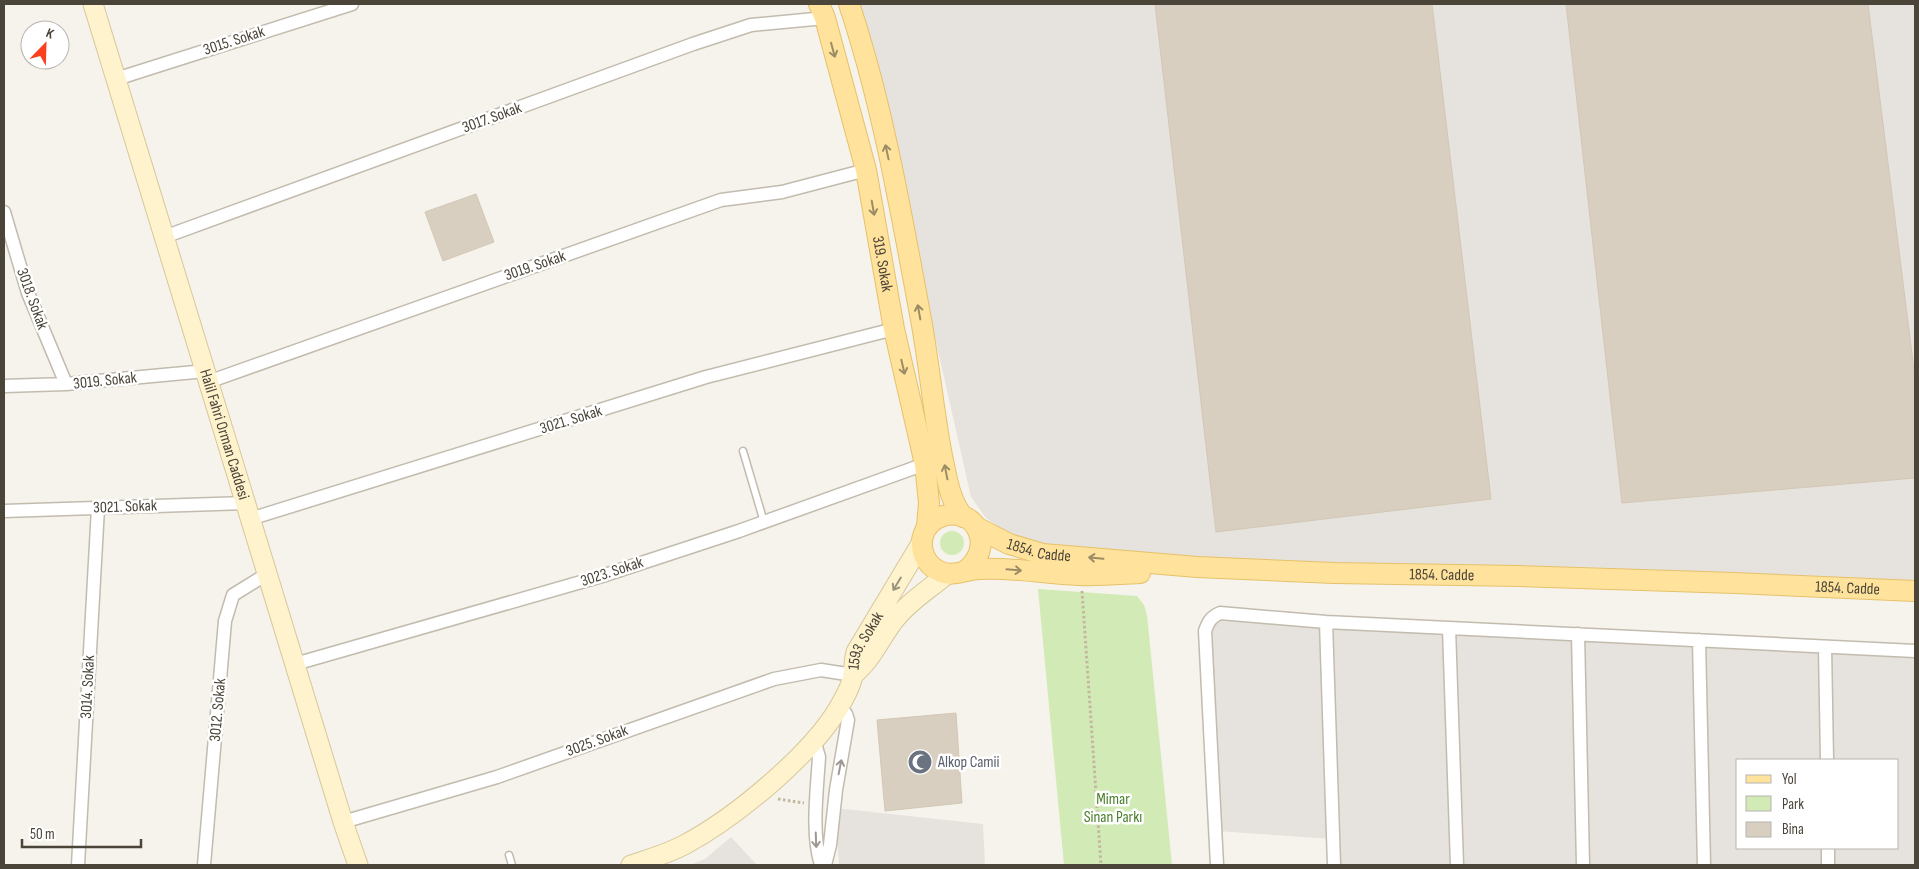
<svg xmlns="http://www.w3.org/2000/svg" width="1919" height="869" font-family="'Sofia Sans Condensed',sans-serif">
<rect width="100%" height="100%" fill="#f6f3ec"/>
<!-- industrial -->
<path fill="#e6e2dd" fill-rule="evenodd" d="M 860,4 L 1915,4 L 1915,585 L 1556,572 L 1088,552 L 1037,544 L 1006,532 L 986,518 L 971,497 Z
M 1213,616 L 1915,651 L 1915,865 L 1334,865 L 1333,839 L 1216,831 L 1208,622 ZM 1738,760 L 1898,760 L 1898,848 L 1738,848 Z
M 835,808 L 983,824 L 985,865 L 839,865 Z
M 731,837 L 757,865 L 690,865 L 705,859 Z"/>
<!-- green -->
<path fill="#d2eab5" d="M940 543a12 12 0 1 1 24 0a12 12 0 1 1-24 0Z
M 1038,589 L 1137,596 L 1144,605 L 1147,615 L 1172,865 L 1064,865 Z"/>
<!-- building -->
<path fill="#d8cfc1" stroke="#d3c7b4" d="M 1155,4 L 1432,4 L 1491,499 L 1216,532 Z
M 1566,4 L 1868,4 L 1915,378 L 1915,478 L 1622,503 Z
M 476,194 L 494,242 L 443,261 L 425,212 Z
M 956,713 L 962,803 L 885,811 L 877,720 Z"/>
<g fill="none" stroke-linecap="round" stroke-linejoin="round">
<defs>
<path id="lane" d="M 743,451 L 764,522
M 509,855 L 512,865"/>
<path id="street" d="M 116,79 L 352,4
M 4,212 L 28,293 L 66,384
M 164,237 L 693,44 L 751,25 L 825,18
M 208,382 L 721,200 L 782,192 L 866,170
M 4,386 L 66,384 L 206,371
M 4,511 L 246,503
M 250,519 L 706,377 L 894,329
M 1326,622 L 1334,865
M 1449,628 L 1457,865
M 1578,634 L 1583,865
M 1699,640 L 1704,865
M 1825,647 L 1827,760
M 295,664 L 602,576 L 739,531 L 925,464
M 811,743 L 816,747 L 819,757 C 817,791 811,833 821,865
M 343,822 L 497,777 L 774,679 L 821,670 L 853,675
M 1828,848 L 1828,865
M 78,865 L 98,508
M 204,865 L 225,621 L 233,595 L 267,574
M 825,865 L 830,845 L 836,790 L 848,720 L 846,714 L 839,706
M 1217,865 L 1205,631 C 1208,622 1211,617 1220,613 L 1326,622 L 1915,651"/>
<g id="secondary">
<path id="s1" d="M 93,4 L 343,822 L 358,865"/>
<path d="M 853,675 C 873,659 881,636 897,617 C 911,600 931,588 947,574"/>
<path id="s2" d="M 631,865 C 649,859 667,854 684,845 C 735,818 817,751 843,700 C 847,693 852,682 853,675 C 854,667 854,660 856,652 L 922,542"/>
</g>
<g id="primary">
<path id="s3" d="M 819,4 L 825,18 L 866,170 L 894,329 L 925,464 L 929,503 L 927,527"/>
<path d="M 849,4 C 882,102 901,212 920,314 C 929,361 933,409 942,456 C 947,478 949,499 963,517"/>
<path id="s4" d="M 976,527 L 1009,544 L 1043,554 L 1197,567 L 1334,573 L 1519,576 L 1735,583 L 1915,591"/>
<path d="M 965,571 C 996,548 977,506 943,516 C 935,518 927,525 924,533 C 918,547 925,565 939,571 C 953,578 966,569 980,569 C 1013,567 1046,574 1079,575 C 1099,576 1120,574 1140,573"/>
</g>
</defs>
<!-- lane casing -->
<use href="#lane" stroke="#c2bbae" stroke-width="9"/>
<!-- street casing -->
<use href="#street" stroke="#c2bbae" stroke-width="15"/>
<!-- secondary casing -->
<use href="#secondary" stroke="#d6c79b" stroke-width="21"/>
<!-- primary casing -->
<use href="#primary" stroke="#e6c16a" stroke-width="22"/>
<!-- path -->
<path stroke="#c4b79f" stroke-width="3" stroke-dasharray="2.5 2.5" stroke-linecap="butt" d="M 1082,591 L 1101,865
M 778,799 L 804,803"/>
<!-- lane -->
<use href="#lane" stroke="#fff" stroke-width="6"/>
<!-- street -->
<use href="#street" stroke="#fff" stroke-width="12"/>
<!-- secondary -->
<use href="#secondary" stroke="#fff3cd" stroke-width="19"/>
<!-- primary -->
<use href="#primary" stroke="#ffe39c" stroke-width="20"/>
</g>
<!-- one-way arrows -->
<defs><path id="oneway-shaft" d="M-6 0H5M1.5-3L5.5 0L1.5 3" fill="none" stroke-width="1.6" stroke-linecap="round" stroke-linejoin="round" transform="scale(1.25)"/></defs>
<g stroke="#9c8c66">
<use href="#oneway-shaft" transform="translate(833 50) rotate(75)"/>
<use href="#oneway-shaft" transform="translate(887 152) rotate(-102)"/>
<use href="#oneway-shaft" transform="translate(873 208) rotate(80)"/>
<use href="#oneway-shaft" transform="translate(919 312) rotate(-100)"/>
<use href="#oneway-shaft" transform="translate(903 367) rotate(77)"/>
<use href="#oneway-shaft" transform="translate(946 472) rotate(-101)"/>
<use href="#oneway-shaft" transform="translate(1096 558) rotate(-175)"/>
<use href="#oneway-shaft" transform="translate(1014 570) rotate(5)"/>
</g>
<use stroke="#9c937c" href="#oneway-shaft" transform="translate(897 584) rotate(121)"/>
<g stroke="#9c9892">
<use href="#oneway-shaft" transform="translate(840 767) rotate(-79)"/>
<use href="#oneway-shaft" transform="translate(816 840) rotate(88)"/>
</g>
<!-- icons -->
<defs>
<symbol id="mosque-disc" viewBox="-11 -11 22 22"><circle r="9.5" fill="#6b7280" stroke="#fff"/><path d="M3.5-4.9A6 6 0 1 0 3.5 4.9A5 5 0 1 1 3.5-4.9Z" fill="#fff"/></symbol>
</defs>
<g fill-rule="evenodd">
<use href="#mosque-disc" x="906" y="748" width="28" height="28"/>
</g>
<g text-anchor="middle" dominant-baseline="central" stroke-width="5" stroke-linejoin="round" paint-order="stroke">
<!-- street labels -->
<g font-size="16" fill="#4b4439" stroke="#fff">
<text transform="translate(234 41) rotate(-18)">3015. Sokak</text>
<text transform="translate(492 118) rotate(-20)">3017. Sokak</text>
<text stroke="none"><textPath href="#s3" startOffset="268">319. Sokak</textPath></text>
<text transform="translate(535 266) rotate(-19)">3019. Sokak</text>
<text transform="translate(32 299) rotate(70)">3018. Sokak</text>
<text transform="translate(105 381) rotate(-6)">3019. Sokak</text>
<text transform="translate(571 420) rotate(-17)">3021. Sokak</text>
<text stroke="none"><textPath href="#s1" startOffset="450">Halil Fahri Orman Caddesi</textPath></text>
<text transform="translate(125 507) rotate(-2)">3021. Sokak</text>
<text stroke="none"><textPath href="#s4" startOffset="68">1854. Cadde</textPath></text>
<text transform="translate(612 572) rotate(-18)">3023. Sokak</text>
<text stroke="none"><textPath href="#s4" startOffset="472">1854. Cadde</textPath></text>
<text stroke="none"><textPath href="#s4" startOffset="878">1854. Cadde</textPath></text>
<text stroke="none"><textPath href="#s2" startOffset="338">1593. Sokak</textPath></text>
<text transform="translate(88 687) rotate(-87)">3014. Sokak</text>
<text transform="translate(218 710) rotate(-85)">3012. Sokak</text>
<text transform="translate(597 741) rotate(-20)">3025. Sokak</text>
</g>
<!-- worship labels -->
<g font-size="16" fill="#5b616d" stroke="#fff" text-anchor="start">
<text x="938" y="762">Alkop Camii</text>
</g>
<!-- park labels -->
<g font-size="16" fill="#4a7f2a" stroke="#fff">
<text x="1113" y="799">Mimar<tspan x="1113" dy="18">Sinan Parkı</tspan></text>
</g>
</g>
<!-- border -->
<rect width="1919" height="869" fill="none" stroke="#4b4439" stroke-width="10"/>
<!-- legend -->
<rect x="1736" y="759" width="162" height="90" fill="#ffffff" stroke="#b7b4b0"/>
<rect x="1746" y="775" width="25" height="8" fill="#ffe39c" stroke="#b7b4b0"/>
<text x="1782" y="784" font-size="15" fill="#4b4439">Yol</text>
<rect x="1746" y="796" width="25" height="15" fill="#d2eab5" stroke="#b7b4b0"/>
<text x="1782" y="809" font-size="15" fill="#4b4439">Park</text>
<rect x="1746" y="822" width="25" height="15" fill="#d8cfc1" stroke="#b7b4b0"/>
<text x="1782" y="834" font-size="15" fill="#4b4439">Bina</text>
<!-- north arrow -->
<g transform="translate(45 45) rotate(23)"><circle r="24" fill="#ffffff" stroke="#b7b4b0"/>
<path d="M0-4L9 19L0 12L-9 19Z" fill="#fc3f1d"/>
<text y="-8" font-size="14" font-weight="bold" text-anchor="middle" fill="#4b4439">K</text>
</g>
<!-- scale -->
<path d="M22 839v8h119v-8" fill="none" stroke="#4b4439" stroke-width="2.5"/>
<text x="30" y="839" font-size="15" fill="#4b4439" stroke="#ffffff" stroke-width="4" paint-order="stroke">50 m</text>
</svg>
